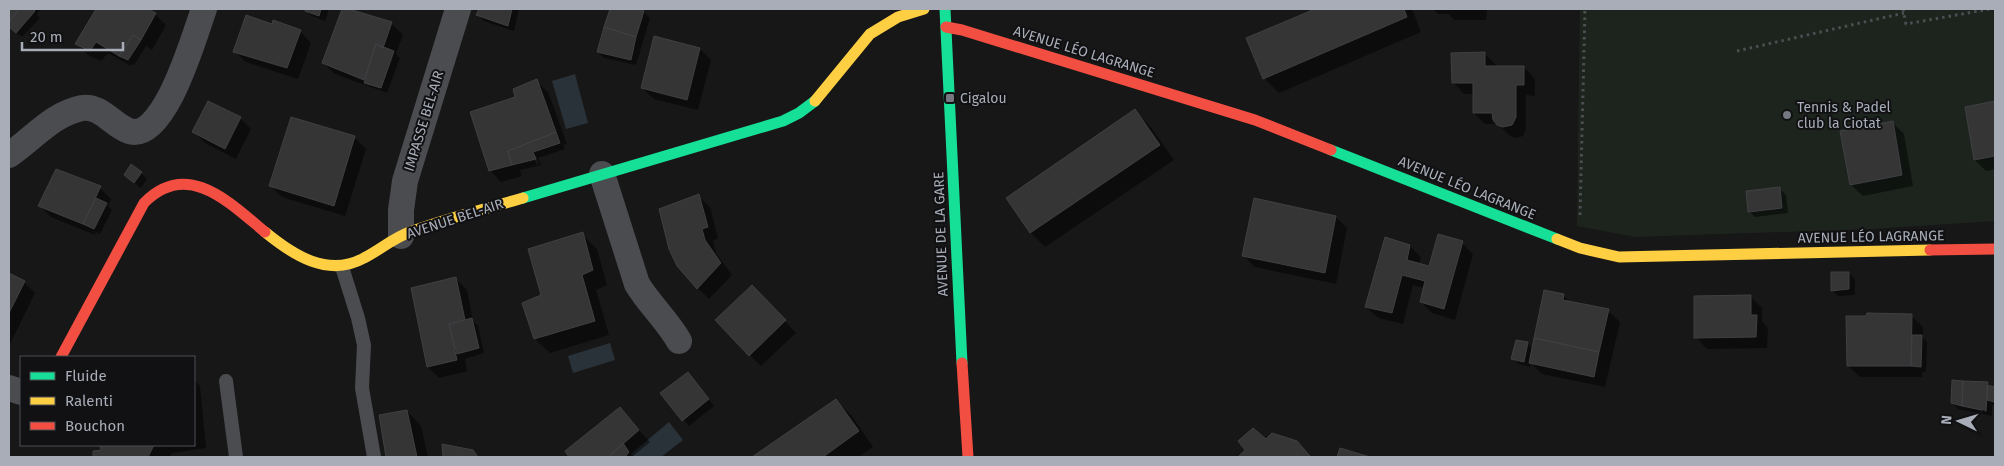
<svg xmlns="http://www.w3.org/2000/svg" width="2004" height="466" font-family="'Fira Sans',sans-serif">
<rect width="100%" height="100%" fill="#171717"/>
<!-- green -->
<path fill="#1d241e" d="M 1580,9 L 1995,9 L 1995,221 L 1871,229 L 1635,237 L 1577,226 Z"/>
<!-- water -->
<path fill="#2a3239" d="M 575,74 L 588,123 L 566,129 L 552,81 Z
M 610,343 L 615,360 L 573,373 L 568,356 Z
M 669,422 L 683,440 L 661,457 L 634,457 L 631,454 Z"/>
<!-- shadow -->
<path fill="#0007" fill-rule="evenodd" d="M 9,9 L 41,9 L 37,14 L 40,18 L 22,37 L 9,27 Z
M 98,9 L 146,9 L 155,14 L 166,25 L 152,50 L 146,46 L 134,65 L 132,64 L 131,66 L 108,53 L 101,61 L 88,55 L 77,44 Z
M 307,9 L 329,9 L 325,21 L 312,16 L 306,11 Z
M 343,9 L 391,23 L 403,35 L 396,54 L 400,58 L 387,93 L 335,74 L 323,63 Z
M 480,9 L 519,9 L 514,31 L 484,21 L 478,15 Z
M 611,9 L 633,9 L 644,12 L 650,18 L 636,65 L 604,58 L 598,52 Z
M 1318,9 L 1412,9 L 1421,32 L 1279,93 L 1264,78 L 1247,39 Z
M 1433,9 L 1487,9 L 1486,20 L 1454,20 L 1449,14 L 1438,14 Z
M 273,26 L 300,31 L 311,43 L 298,79 L 246,62 L 234,51 Z
M 700,49 L 711,60 L 698,110 L 654,99 L 642,88 Z
M 1484,53 L 1496,65 L 1496,68 L 1524,67 L 1535,79 L 1535,96 L 1526,95 L 1526,129 L 1523,136 L 1516,138 L 1510,136 L 1498,124 L 1485,124 L 1474,113 L 1474,94 L 1464,94 L 1453,82 Z
M 536,81 L 548,92 L 567,144 L 563,145 L 565,149 L 538,158 L 541,165 L 520,170 L 522,176 L 501,182 L 490,170 L 517,98 ZM 533,156 L 536,156 L 539,164 L 537,165 Z
M 1995,102 L 1995,169 L 1986,171 L 1975,160 L 1966,108 Z
M 1135,111 L 1150,126 L 1174,160 L 1045,247 L 1030,232 Z
M 240,118 L 251,129 L 236,159 L 205,143 L 194,132 Z
M 1892,122 L 1904,134 L 1913,186 L 1863,196 L 1851,185 Z
M 354,137 L 366,149 L 345,216 L 282,197 L 270,185 Z
M 141,173 L 147,179 L 141,188 L 125,175 Z
M 100,188 L 111,199 L 108,206 L 112,210 L 100,234 L 96,232 L 95,235 L 51,217 L 40,206 Z
M 1780,189 L 1786,195 L 1788,213 L 1755,217 L 1749,211 Z
M 698,196 L 710,207 L 718,238 L 713,241 L 716,253 L 732,275 L 709,299 L 698,288 Z
M 1255,199 L 1336,217 L 1347,228 L 1336,284 L 1255,267 L 1244,256 Z
M 582,234 L 597,249 L 607,285 L 596,290 L 609,335 L 550,353 L 535,339 L 542,296 Z
M 1462,243 L 1473,254 L 1455,320 L 1432,313 L 1421,302 L 1424,288 L 1413,285 L 1403,324 L 1378,318 L 1366,307 L 1410,246 L 1421,257 L 1419,265 L 1430,268 Z
M 1849,273 L 1855,279 L 1855,295 L 1838,296 L 1832,290 Z
M 9,274 L 24,282 L 35,293 L 9,346 Z
M 455,278 L 467,290 L 473,321 L 478,326 L 484,353 L 465,359 L 467,371 L 439,378 L 428,367 Z
M 1563,295 L 1571,303 L 1608,311 L 1620,322 L 1605,387 L 1542,374 L 1531,363 L 1530,367 L 1519,364 L 1513,358 L 1527,343 L 1533,349 Z
M 1750,296 L 1762,308 L 1762,321 L 1768,328 L 1767,348 L 1707,349 L 1696,337 Z
M 763,298 L 796,333 L 761,366 L 750,355 Z
M 1911,316 L 1923,327 L 1923,338 L 1927,342 L 1926,372 L 1922,372 L 1922,377 L 1860,377 L 1848,366 Z
M 194,379 L 200,386 L 206,448 L 172,453 L 170,457 L 94,457 L 94,452 L 102,451 L 101,445 L 194,445 Z
M 693,379 L 714,406 L 689,426 L 662,394 Z
M 1987,383 L 1995,388 L 1995,406 L 1992,405 L 1992,416 L 1958,409 L 1952,403 Z
M 836,401 L 851,415 L 873,447 L 858,457 L 754,457 Z
M 620,409 L 650,442 L 633,456 L 634,457 L 571,457 L 567,452 Z
M 407,411 L 421,426 L 428,457 L 388,457 L 381,416 Z
M 1266,441 L 1308,453 L 1311,457 L 1240,457 L 1247,450 Z"/>
<!-- building -->
<path fill="#353536" stroke="#3f4043" d="M 9,9 L 19,9 L 9,22 Z
M 19,9 L 33,9 L 35,11 L 16,33 L 9,27 L 9,22 Z
M 96,9 L 148,9 L 156,13 L 141,40 L 133,35 L 119,56 L 96,42 L 90,51 L 75,44 Z
M 305,9 L 321,9 L 319,16 L 305,11 Z
M 342,9 L 349,9 L 392,22 L 383,48 L 376,44 L 364,80 L 322,63 Z
M 479,9 L 512,9 L 508,26 L 476,15 Z
M 610,9 L 637,9 L 644,11 L 636,37 L 604,27 Z
M 1315,9 L 1404,9 L 1407,17 L 1263,79 L 1246,38 Z
M 246,15 L 272,24 L 273,20 L 301,30 L 287,68 L 233,52 Z
M 604,27 L 636,37 L 631,60 L 597,52 Z
M 133,35 L 141,40 L 128,60 L 119,56 Z
M 654,36 L 700,48 L 687,100 L 641,88 Z
M 376,44 L 394,51 L 381,88 L 364,83 Z
M 1485,52 L 1485,66 L 1524,66 L 1524,85 L 1516,85 L 1516,117 L 1512,125 L 1503,127 L 1497,125 L 1493,120 L 1492,113 L 1473,113 L 1473,83 L 1452,83 L 1451,53 Z
M 537,79 L 556,132 L 508,151 L 512,165 L 489,171 L 470,112 L 515,97 L 513,89 Z
M 208,101 L 241,117 L 225,149 L 192,132 Z
M 1995,101 L 1995,156 L 1974,160 L 1965,107 Z
M 1135,109 L 1160,145 L 1030,233 L 1006,198 Z
M 291,117 L 355,136 L 334,206 L 269,186 Z
M 1893,121 L 1902,175 L 1850,185 L 1840,131 Z
M 556,132 L 560,143 L 533,152 L 536,159 L 512,165 L 508,151 Z
M 131,164 L 142,172 L 134,183 L 124,175 Z
M 56,169 L 101,186 L 83,224 L 38,206 Z
M 1780,187 L 1782,208 L 1748,212 L 1746,191 Z
M 699,194 L 708,227 L 702,229 L 705,240 L 721,263 L 697,289 L 677,266 L 669,249 L 659,209 Z
M 96,198 L 107,203 L 94,229 L 83,224 Z
M 1254,198 L 1336,216 L 1325,273 L 1242,256 Z
M 583,232 L 593,270 L 582,275 L 595,321 L 534,339 L 522,303 L 541,295 L 528,249 Z
M 1438,234 L 1463,241 L 1444,309 L 1420,302 L 1425,281 L 1402,275 L 1392,313 L 1365,307 L 1385,237 L 1410,245 L 1407,260 L 1429,266 Z
M 1831,272 L 1849,272 L 1849,289 L 1831,291 Z
M 9,273 L 25,281 L 9,313 Z
M 456,277 L 465,320 L 449,324 L 457,360 L 427,367 L 411,288 Z
M 752,285 L 786,320 L 749,356 L 715,320 Z
M 1544,290 L 1564,294 L 1563,300 L 1609,309 L 1599,352 L 1534,338 Z
M 1751,295 L 1751,315 L 1757,315 L 1756,337 L 1694,338 L 1694,296 Z
M 1867,313 L 1912,314 L 1911,366 L 1847,366 L 1846,316 L 1866,316 Z
M 472,318 L 479,348 L 457,354 L 449,324 Z
M 1912,335 L 1922,335 L 1921,367 L 1911,366 Z
M 1534,338 L 1599,352 L 1594,377 L 1529,363 Z
M 1516,340 L 1528,342 L 1524,362 L 1511,359 Z
M 688,372 L 709,399 L 682,421 L 660,393 Z
M 1952,380 L 1963,381 L 1962,406 L 1951,403 Z
M 1963,381 L 1988,382 L 1986,411 L 1962,406 Z
M 1987,385 L 1995,387 L 1995,402 L 1987,400 Z
M 836,399 L 859,431 L 823,457 L 752,457 Z
M 620,407 L 639,430 L 608,457 L 569,457 L 565,451 Z
M 407,410 L 417,457 L 386,457 L 379,415 Z
M 1253,428 L 1266,439 L 1272,433 L 1297,441 L 1310,456 L 1308,457 L 1238,457 L 1245,450 L 1238,441 Z
M 623,443 L 629,452 L 625,457 L 608,457 Z
M 442,444 L 473,450 L 478,457 L 443,457 Z
M 100,445 L 154,445 L 148,457 L 93,457 L 93,451 L 101,450 Z
M 1340,448 L 1370,457 L 1337,457 Z"/>
<g fill="none" stroke-linecap="round" stroke-linejoin="round">
<!-- path -->
<path stroke="#4d4e52" stroke-width="3" stroke-dasharray="2.5 4" stroke-linecap="butt" d="M 1903,9 L 1906,24 L 1990,9
M 1737,51 L 1904,13
M 1580,215 L 1585,9"/>
<!-- lane -->
<path stroke="#4b4c50" stroke-width="14" d="M 342,267 L 358,318 L 364,345 L 362,388 L 374,457
M 226,381 L 236,457"/>
<!-- street -->
<path stroke="#4b4c50" stroke-width="26" d="M 9,155 C 33,139 52,114 82,108 C 101,105 112,125 129,131 C 165,143 195,33 204,9
M 602,174 L 637,284 C 649,304 667,320 679,341
M 401,236 L 401,210 L 405,181 L 458,9
M 9,388 L 21,392"/>
<!-- fast -->
<path stroke="#16e098" stroke-width="11" d="M 945,9 L 962,363
M 1331,150 L 1557,239
M 523,198 L 783,121 L 799,113 L 815,101"/>
<!-- slow -->
<path stroke="#ffcf43" stroke-width="11" d="M 815,101 L 870,34 L 898,17 L 924,9
M 265,232 C 293,255 328,278 364,258 C 380,250 393,238 410,232 C 447,218 486,209 523,198
M 1557,239 L 1580,248 L 1619,257 L 1930,250"/>
<!-- jam -->
<path stroke="#f24e42" stroke-width="11" d="M 946,27 L 962,30 L 1255,120 L 1331,150
M 1930,250 L 1995,249
M 61,357 L 144,203 C 187,159 229,202 265,232
M 962,363 L 968,457"/>
</g>
<!-- markers -->
<g fill="#757880" stroke="#111113" stroke-width="2">
<rect x="945" y="93" width="10" height="10" rx="2.5"/>
<circle cx="1787" cy="115" r="5"/>
</g>
<g text-anchor="middle" dominant-baseline="central" stroke-width="4" stroke-linejoin="round" paint-order="stroke">
<!-- street labels -->
<g font-size="14" fill="#a8adb8" stroke="#111113">
<text transform="translate(1084 52) rotate(17)">AVENUE LÉO LAGRANGE</text>
<text transform="translate(424 121) rotate(-73)">IMPASSE BEL-AIR</text>
<text transform="translate(1467 188) rotate(22)">AVENUE LÉO LAGRANGE</text>
<text transform="translate(455 219) rotate(-18)">AVENUE BEL-AIR</text>
<text transform="translate(941 234) rotate(-92)">AVENUE DE LA GARE</text>
<text transform="translate(1871 237) rotate(-1)">AVENUE LÉO LAGRANGE</text>
</g>
<!-- poi labels -->
<g font-size="14" fill="#a8adb8" stroke="#111113" text-anchor="start">
<text x="960" y="98">Cigalou</text>
<text x="1797" y="107">Tennis &amp; Padel<tspan x="1797" dy="16">club la Ciotat</tspan></text>
</g>
</g>
<!-- border -->
<rect width="2004" height="466" fill="none" stroke="#a8adb8" stroke-width="20"/>
<!-- legend -->
<rect x="20" y="356" width="175" height="90" fill="#111113" stroke="#4d4f55"/>
<rect x="30" y="372" width="25" height="8" fill="#16e098" stroke="#4d4f55"/>
<text x="65" y="381" font-size="15" fill="#a8adb8">Fluide</text>
<rect x="30" y="397" width="25" height="8" fill="#ffcf43" stroke="#4d4f55"/>
<text x="65" y="406" font-size="15" fill="#a8adb8">Ralenti</text>
<rect x="30" y="422" width="25" height="8" fill="#f24e42" stroke="#4d4f55"/>
<text x="65" y="431" font-size="15" fill="#a8adb8">Bouchon</text>
<!-- north arrow -->
<g transform="translate(1959 421) rotate(275)" stroke="#111113" stroke-width="4" paint-order="stroke">
<path d="M0-4L9 19L0 12L-9 19Z" fill="#a8adb8"/>
<text y="-8" font-size="14" font-weight="bold" text-anchor="middle" fill="#a8adb8">N</text>
</g>
<!-- scale -->
<path d="M22 42v8h101v-8" fill="none" stroke="#a8adb8" stroke-width="2.5"/>
<text x="30" y="42" font-size="15" fill="#a8adb8" stroke="#111113" stroke-width="4" paint-order="stroke">20 m</text>
</svg>
